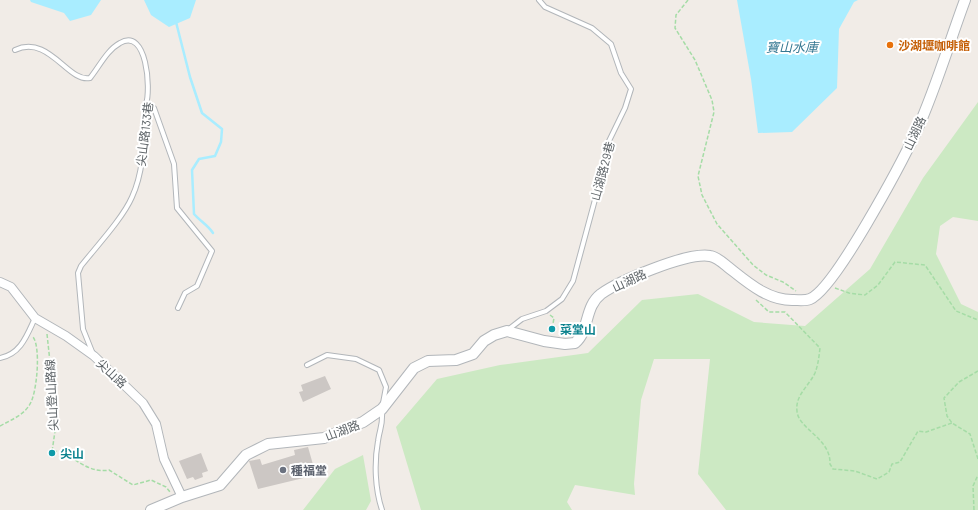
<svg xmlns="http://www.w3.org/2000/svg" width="978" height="510" font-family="Barlow,'Noto Sans TC',sans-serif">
<rect width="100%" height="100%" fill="#f1ece7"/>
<!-- green -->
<path fill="#cce9c3" d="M 978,102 L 978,221 L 953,217 L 940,226 L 936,254 L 961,304 L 978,312 L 978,510 L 726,510 L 698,474 L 710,359 L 654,359 L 641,400 L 634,484 L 635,495 L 575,485 L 567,502 L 572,510 L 421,510 L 396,427 L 437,379 L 500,365 L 588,353 L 642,300 L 698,294 L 754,322 L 805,326 L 870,269 L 923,178 Z
M 363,455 L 371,501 L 366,510 L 303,510 L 335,469 Z"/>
<!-- water -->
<path fill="#a9edff" d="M 30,0 L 101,0 L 91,15 L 70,21 L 64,13 L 31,2 Z
M 144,0 L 196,0 L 190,18 L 169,27 L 151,15 Z
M 737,0 L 858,0 L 854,2 L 839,29 L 837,88 L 792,132 L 758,133 L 751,79 Z"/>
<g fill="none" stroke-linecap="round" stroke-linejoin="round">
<!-- stream -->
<path stroke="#a9edff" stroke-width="2.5" d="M 176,22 L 190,77 L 202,113 L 222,129 L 221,142 L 215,156 L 199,159 L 192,170 L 194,214 C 200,221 208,225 213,233"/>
</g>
<!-- building -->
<path fill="#ccc7c4" d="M 325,376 L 331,389 L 303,402 L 299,392 L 303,391 L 301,385 Z
M 308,447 L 316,475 L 258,489 L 249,461 L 260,459 L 262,465 L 295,455 L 294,450 Z
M 201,453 L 208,471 L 202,473 L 203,477 L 195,480 L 193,477 L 187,479 L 179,461 Z"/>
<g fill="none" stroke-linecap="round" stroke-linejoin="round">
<defs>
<path id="service" d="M 15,50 C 49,34 68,83 90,78 C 99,67 107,50 120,43 C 147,27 151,89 146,104 C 144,134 145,169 132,197 C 123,218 96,247 81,266 L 78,273 L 83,329 L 93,354
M 146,104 L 154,108 L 174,164 L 177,208 L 212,251 L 197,286 L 185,293 L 178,308
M 509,329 L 522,319 L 546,311 L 562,299 L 573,281 L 603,170 L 608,143 L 625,108 L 631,89 L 621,73 L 611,44 L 592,28 L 545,7 L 539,0
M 0,358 C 21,354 27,335 35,318
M 307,365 L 327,355 L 356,359 L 379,370 L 386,387 L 383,403
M 382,410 C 383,426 380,427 378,441 C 374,463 375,489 382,510"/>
<path id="minor" d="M 0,282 L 11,287 L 35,318 L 66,336 L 94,356 L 143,403 L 156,424 L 164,459 L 182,497"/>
<path id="tertiary" d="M 151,510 L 182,497 L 220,485 L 246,455 L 268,444 L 324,438 L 363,422 L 382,409 L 414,368 L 428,361 L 456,360 L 473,354 L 484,341 L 494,335 L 507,331 L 544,341 L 565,344 L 575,343 C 590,330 584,307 601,294 C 619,281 687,252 710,256 C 717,257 723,263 728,267 C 747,282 768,301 794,300 C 799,300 805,301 810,299 C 835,289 903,160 917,130 C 936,88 949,43 965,0"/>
</defs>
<!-- service casing -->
<use href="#service" stroke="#b2b6ba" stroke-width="6"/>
<!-- minor casing -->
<use href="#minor" stroke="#b2b6ba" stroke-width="10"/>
<!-- tertiary casing -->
<use href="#tertiary" stroke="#b2b6ba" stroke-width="12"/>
<!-- path -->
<path stroke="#a5dca6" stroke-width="1.5" stroke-dasharray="4 2" stroke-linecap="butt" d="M 688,0 L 676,15 L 675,28 L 695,60 L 712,100 L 714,112 L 698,176 L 702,195 L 717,224 L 753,265 L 766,275 L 783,282 L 796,291
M 835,288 L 849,293 L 865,295 L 878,285 L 895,262 L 925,265 L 956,311 L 978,320
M 756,300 L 769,312 L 785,312 L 820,348 C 819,357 818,365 815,373 C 809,386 795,395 797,411 C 798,429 831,438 830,464 L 833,469 L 855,471 L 877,479 L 889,472 L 892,464 L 900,462 L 918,431 L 926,432 L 952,423
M 550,315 L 554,318 L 552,329
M 47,334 L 50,362 L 49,395 L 55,431 L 52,452 C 67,447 84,475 109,470 L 133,485 L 151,480 L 166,487 L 170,492
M 978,371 L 959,382 L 944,398 L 947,416 L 952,423 L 970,434 L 978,459
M 0,426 C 11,420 24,415 30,404 C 37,393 41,347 33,337
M 974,510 L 973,486 L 978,475"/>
<!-- service -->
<use href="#service" stroke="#fff" stroke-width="4"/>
<!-- minor -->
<use href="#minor" stroke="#fff" stroke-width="8"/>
<!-- tertiary -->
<use href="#tertiary" stroke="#fff" stroke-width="10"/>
</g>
<!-- markers -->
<circle fill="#e8710a" stroke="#fff" stroke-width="1.5" cx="890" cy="45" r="4"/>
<g fill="#0f9aa8" stroke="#fff" stroke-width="1.5">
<circle cx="552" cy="329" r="4"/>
<circle cx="52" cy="453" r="4"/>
</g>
<circle fill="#6b7280" stroke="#fff" stroke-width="1.5" cx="283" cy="470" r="4"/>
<g text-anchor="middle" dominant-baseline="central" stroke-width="4" stroke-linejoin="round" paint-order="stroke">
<!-- food labels -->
<g font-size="12" font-weight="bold" fill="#c56008" stroke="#fff" text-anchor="start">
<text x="898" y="45">沙湖壢咖啡館</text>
</g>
<!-- street labels -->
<g font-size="12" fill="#5e6468" stroke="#fff">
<text transform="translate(914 133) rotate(-65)">山湖路</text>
<text transform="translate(144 134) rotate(-83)">尖山路133巷</text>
<text transform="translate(602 171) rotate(-75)">山湖路29巷</text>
<text transform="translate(629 280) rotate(-25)">山湖路</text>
<text transform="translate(112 373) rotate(43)">尖山路</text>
<text transform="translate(51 395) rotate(-93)">尖山登山路線</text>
<text transform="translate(342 430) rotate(-21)">山湖路</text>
</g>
<!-- culture labels -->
<g font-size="12" font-weight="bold" fill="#0d838f" stroke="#fff" text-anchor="start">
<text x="560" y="329">菜堂山</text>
<text x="60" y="453">尖山</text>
</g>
<!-- worship labels -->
<g font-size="12" font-weight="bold" fill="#5b616d" stroke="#fff" text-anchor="start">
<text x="291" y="470">種福堂</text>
</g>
<!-- water labels -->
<g font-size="13" font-style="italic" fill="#357892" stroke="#fff">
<text x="792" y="47">寶山水庫</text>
</g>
</g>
</svg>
